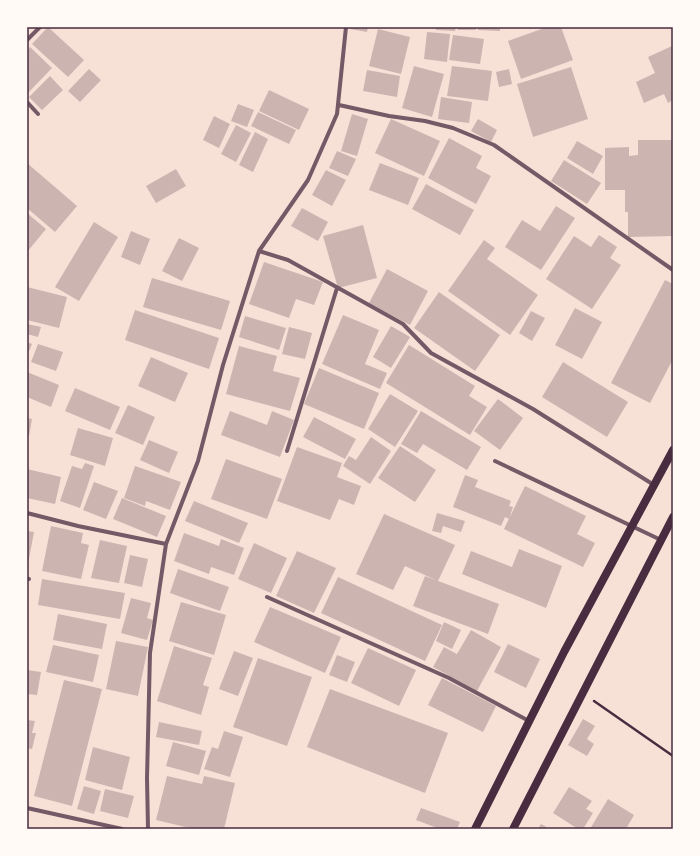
<svg xmlns="http://www.w3.org/2000/svg" width="700" height="856" font-family="'PT Sans Narrow',sans-serif">
<rect width="100%" height="100%" fill="#f7e1d7"/>
<!-- building -->
<path fill="#ccb4b1" d="M 48,27 L 84,60 L 68,77 L 32,44 Z
M 350,27 L 368,27 L 367,32 L 350,29 Z
M 436,27 L 456,27 L 455,31 L 436,30 Z
M 458,27 L 476,27 L 476,30 L 458,30 Z
M 478,27 L 500,27 L 500,31 L 478,30 Z
M 547,27 L 561,27 L 573,60 L 521,79 L 508,41 Z
M 378,29 L 410,37 L 401,74 L 369,66 Z
M 427,32 L 450,34 L 447,62 L 424,59 Z
M 453,35 L 484,39 L 480,64 L 449,60 Z
M 672,46 L 673,100 L 668,103 L 664,94 L 644,103 L 636,82 L 655,73 L 648,57 Z
M 30,47 L 52,68 L 28,93 L 27,50 Z
M 414,66 L 444,74 L 432,117 L 402,108 Z
M 452,66 L 492,71 L 488,101 L 447,96 Z
M 571,67 L 588,119 L 533,137 L 517,84 Z
M 89,69 L 101,80 L 80,102 L 68,91 Z
M 509,69 L 512,84 L 499,87 L 496,72 Z
M 367,70 L 400,76 L 397,97 L 363,91 Z
M 50,76 L 63,90 L 42,110 L 29,97 Z
M 269,90 L 309,109 L 299,130 L 259,111 Z
M 441,97 L 472,102 L 469,123 L 438,119 Z
M 238,104 L 254,110 L 247,127 L 231,121 Z
M 258,112 L 296,130 L 289,144 L 251,126 Z
M 352,114 L 368,119 L 357,156 L 341,151 Z
M 214,116 L 230,124 L 219,148 L 203,140 Z
M 391,119 L 440,141 L 424,176 L 375,153 Z
M 478,119 L 497,130 L 491,142 L 471,131 Z
M 236,125 L 251,133 L 236,162 L 221,154 Z
M 255,132 L 268,139 L 253,172 L 239,165 Z
M 449,138 L 482,156 L 476,168 L 491,176 L 476,204 L 428,178 Z
M 638,140 L 673,140 L 673,236 L 628,237 L 628,212 L 625,212 L 625,190 L 605,190 L 605,148 L 629,147 L 629,156 L 638,155 Z
M 577,141 L 603,156 L 593,174 L 567,158 Z
M 337,151 L 356,159 L 348,176 L 329,168 Z
M 564,160 L 601,183 L 587,204 L 551,181 Z
M 27,163 L 77,206 L 55,232 L 27,208 Z
M 380,163 L 419,178 L 408,205 L 369,190 Z
M 176,169 L 186,186 L 156,203 L 146,186 Z
M 326,170 L 346,180 L 332,206 L 312,195 Z
M 426,184 L 474,210 L 460,235 L 412,209 Z
M 556,206 L 575,218 L 541,270 L 505,247 L 522,220 L 540,231 Z
M 302,208 L 328,222 L 318,241 L 291,226 Z
M 27,213 L 46,229 L 27,252 Z
M 94,222 L 118,237 L 79,301 L 55,287 Z
M 363,225 L 377,278 L 338,288 L 323,236 Z
M 131,231 L 150,239 L 140,265 L 121,257 Z
M 599,235 L 617,247 L 610,258 L 621,265 L 592,309 L 546,279 L 574,236 L 591,247 Z
M 179,238 L 199,248 L 182,281 L 162,271 Z
M 484,240 L 495,248 L 487,259 L 538,295 L 510,335 L 448,291 Z
M 264,262 L 323,282 L 314,305 L 296,299 L 289,318 L 249,304 Z
M 387,269 L 428,291 L 410,325 L 369,303 Z
M 152,278 L 230,301 L 221,330 L 143,307 Z
M 665,280 L 673,284 L 673,359 L 650,403 L 611,383 Z
M 27,287 L 67,297 L 59,328 L 27,320 Z
M 439,292 L 500,335 L 475,371 L 414,328 Z
M 575,308 L 602,322 L 582,359 L 555,345 Z
M 135,310 L 219,338 L 209,369 L 125,340 Z
M 531,311 L 545,318 L 532,341 L 519,333 Z
M 343,315 L 379,330 L 365,364 L 387,373 L 380,389 L 322,364 Z
M 245,316 L 286,328 L 279,350 L 239,337 Z
M 27,324 L 41,327 L 38,337 L 27,334 Z
M 391,326 L 410,337 L 391,368 L 373,357 Z
M 289,327 L 312,333 L 305,359 L 282,354 Z
M 27,342 L 32,344 L 27,356 Z
M 38,344 L 63,352 L 56,371 L 31,362 Z
M 409,345 L 475,386 L 469,396 L 487,407 L 470,435 L 386,383 Z
M 239,346 L 277,356 L 273,371 L 300,378 L 290,411 L 226,394 Z
M 151,357 L 188,373 L 175,402 L 138,386 Z
M 563,362 L 628,402 L 607,437 L 542,397 Z
M 319,368 L 379,393 L 364,429 L 304,404 Z
M 27,372 L 59,385 L 51,407 L 27,397 Z
M 75,388 L 120,407 L 110,430 L 65,411 Z
M 390,394 L 418,411 L 395,447 L 368,429 Z
M 498,399 L 523,418 L 500,450 L 474,431 Z
M 128,405 L 155,417 L 143,445 L 115,433 Z
M 230,411 L 267,425 L 272,411 L 294,420 L 280,457 L 221,435 Z
M 421,411 L 481,447 L 467,470 L 423,444 L 417,453 L 401,444 Z
M 314,417 L 356,439 L 345,459 L 303,437 Z
M 27,418 L 32,419 L 29,436 L 27,435 Z
M 78,428 L 113,438 L 105,466 L 70,455 Z
M 371,437 L 391,451 L 370,484 L 343,466 L 349,456 L 356,460 Z
M 149,440 L 178,452 L 169,473 L 140,460 Z
M 400,446 L 436,470 L 415,502 L 378,478 Z
M 297,447 L 342,463 L 337,477 L 361,486 L 354,505 L 339,499 L 330,520 L 277,501 Z
M 226,459 L 282,479 L 267,519 L 211,499 Z
M 85,463 L 94,466 L 80,508 L 60,501 L 72,466 L 82,469 Z
M 135,466 L 181,482 L 170,510 L 146,501 L 145,506 L 124,498 Z
M 27,469 L 61,477 L 55,504 L 27,498 Z
M 465,475 L 478,480 L 475,487 L 511,501 L 509,506 L 513,507 L 509,519 L 505,517 L 501,526 L 453,507 Z
M 94,482 L 118,491 L 106,519 L 83,510 Z
M 525,486 L 586,516 L 577,534 L 595,543 L 583,567 L 504,529 Z
M 122,498 L 166,516 L 157,537 L 113,519 Z
M 194,501 L 248,523 L 239,543 L 185,521 Z
M 437,513 L 465,521 L 461,532 L 443,526 L 441,533 L 432,531 Z
M 384,514 L 455,545 L 438,581 L 405,566 L 393,590 L 356,574 Z
M 51,526 L 83,533 L 81,543 L 89,545 L 81,579 L 42,571 Z
M 27,531 L 34,532 L 28,564 L 27,564 Z
M 184,533 L 219,546 L 221,539 L 244,548 L 234,575 L 211,567 L 209,574 L 174,561 Z
M 100,540 L 127,546 L 119,583 L 91,578 Z
M 254,543 L 287,558 L 271,593 L 238,579 Z
M 519,549 L 562,566 L 546,608 L 462,574 L 471,551 L 512,567 Z
M 297,551 L 336,568 L 314,613 L 276,596 Z
M 130,555 L 148,559 L 142,587 L 124,583 Z
M 178,569 L 229,587 L 220,611 L 170,593 Z
M 425,576 L 499,604 L 488,634 L 413,606 Z
M 338,577 L 442,625 L 425,661 L 321,613 Z
M 42,579 L 125,593 L 120,619 L 38,605 Z
M 131,598 L 151,603 L 147,618 L 153,620 L 147,640 L 121,633 Z
M 181,602 L 226,615 L 214,655 L 169,641 Z
M 270,607 L 341,637 L 325,673 L 254,642 Z
M 58,614 L 107,624 L 102,649 L 53,640 Z
M 444,622 L 461,630 L 452,649 L 436,641 Z
M 471,630 L 501,647 L 477,691 L 433,667 L 444,647 L 457,654 Z
M 116,641 L 148,647 L 138,696 L 106,689 Z
M 508,644 L 540,659 L 526,688 L 494,672 Z
M 53,645 L 99,655 L 93,682 L 46,672 Z
M 174,646 L 212,658 L 203,685 L 209,687 L 201,715 L 157,701 Z
M 368,648 L 416,670 L 399,706 L 351,683 Z
M 234,651 L 253,658 L 238,696 L 219,689 Z
M 337,655 L 355,662 L 347,682 L 329,675 Z
M 258,658 L 312,677 L 287,746 L 233,727 Z
M 27,670 L 41,672 L 37,695 L 27,694 Z
M 442,678 L 496,706 L 483,732 L 428,705 Z
M 64,680 L 102,689 L 72,806 L 34,796 Z
M 330,689 L 448,733 L 425,793 L 307,747 Z
M 583,719 L 595,726 L 587,739 L 594,744 L 587,756 L 568,745 Z
M 27,720 L 35,721 L 32,733 L 36,733 L 32,749 L 27,748 Z
M 159,722 L 202,731 L 199,745 L 156,737 Z
M 224,731 L 243,737 L 230,777 L 204,769 L 212,747 L 218,749 Z
M 173,742 L 206,751 L 199,775 L 166,766 Z
M 93,747 L 130,757 L 122,790 L 85,780 Z
M 167,776 L 202,784 L 204,776 L 235,783 L 224,829 L 194,829 L 156,820 Z
M 84,786 L 101,791 L 94,814 L 77,809 Z
M 569,787 L 592,801 L 586,809 L 593,813 L 583,829 L 578,829 L 553,813 Z
M 105,789 L 134,796 L 128,818 L 100,811 Z
M 608,799 L 634,815 L 626,829 L 590,829 Z
M 421,808 L 460,822 L 457,829 L 440,829 L 416,820 Z
M 541,824 L 550,829 L 538,829 Z"/>
<g fill="none" stroke-linecap="round" stroke-linejoin="round">
<!-- path -->
<path stroke="#4a2c40" stroke-width="2.5" d="M 594,701 L 673,756"/>
<!-- minor -->
<path stroke="#755966" stroke-width="4" d="M 27,40 L 40,27
M 27,102 L 38,114
M 339,105 L 389,116 L 425,121 L 453,128 L 494,145 L 673,270
M 259,251 L 288,260 L 403,324 L 431,353 L 533,409 L 654,485
M 287,451 L 337,288
M 495,461 L 661,540
M 27,513 L 78,526 L 166,544
M 27,579 L 29,579
M 267,597 L 449,678 L 529,721
M 27,808 L 122,829
M 148,829 L 147,778 L 150,653 L 166,544 L 198,461 L 223,365 L 259,251 L 308,180 L 337,114 L 346,27"/>
<!-- secondary -->
<path stroke="#4a2c40" stroke-width="8" d="M 475,829 L 564,652 L 673,450
M 513,829 L 673,517"/>
</g>
<!-- border -->
<rect width="700" height="856" fill="none" stroke="#fffaf5" stroke-width="56"/>
<rect x="28" y="28" width="644" height="800" fill="none" stroke="#4a2c40" stroke-width="1.5"/>
</svg>
